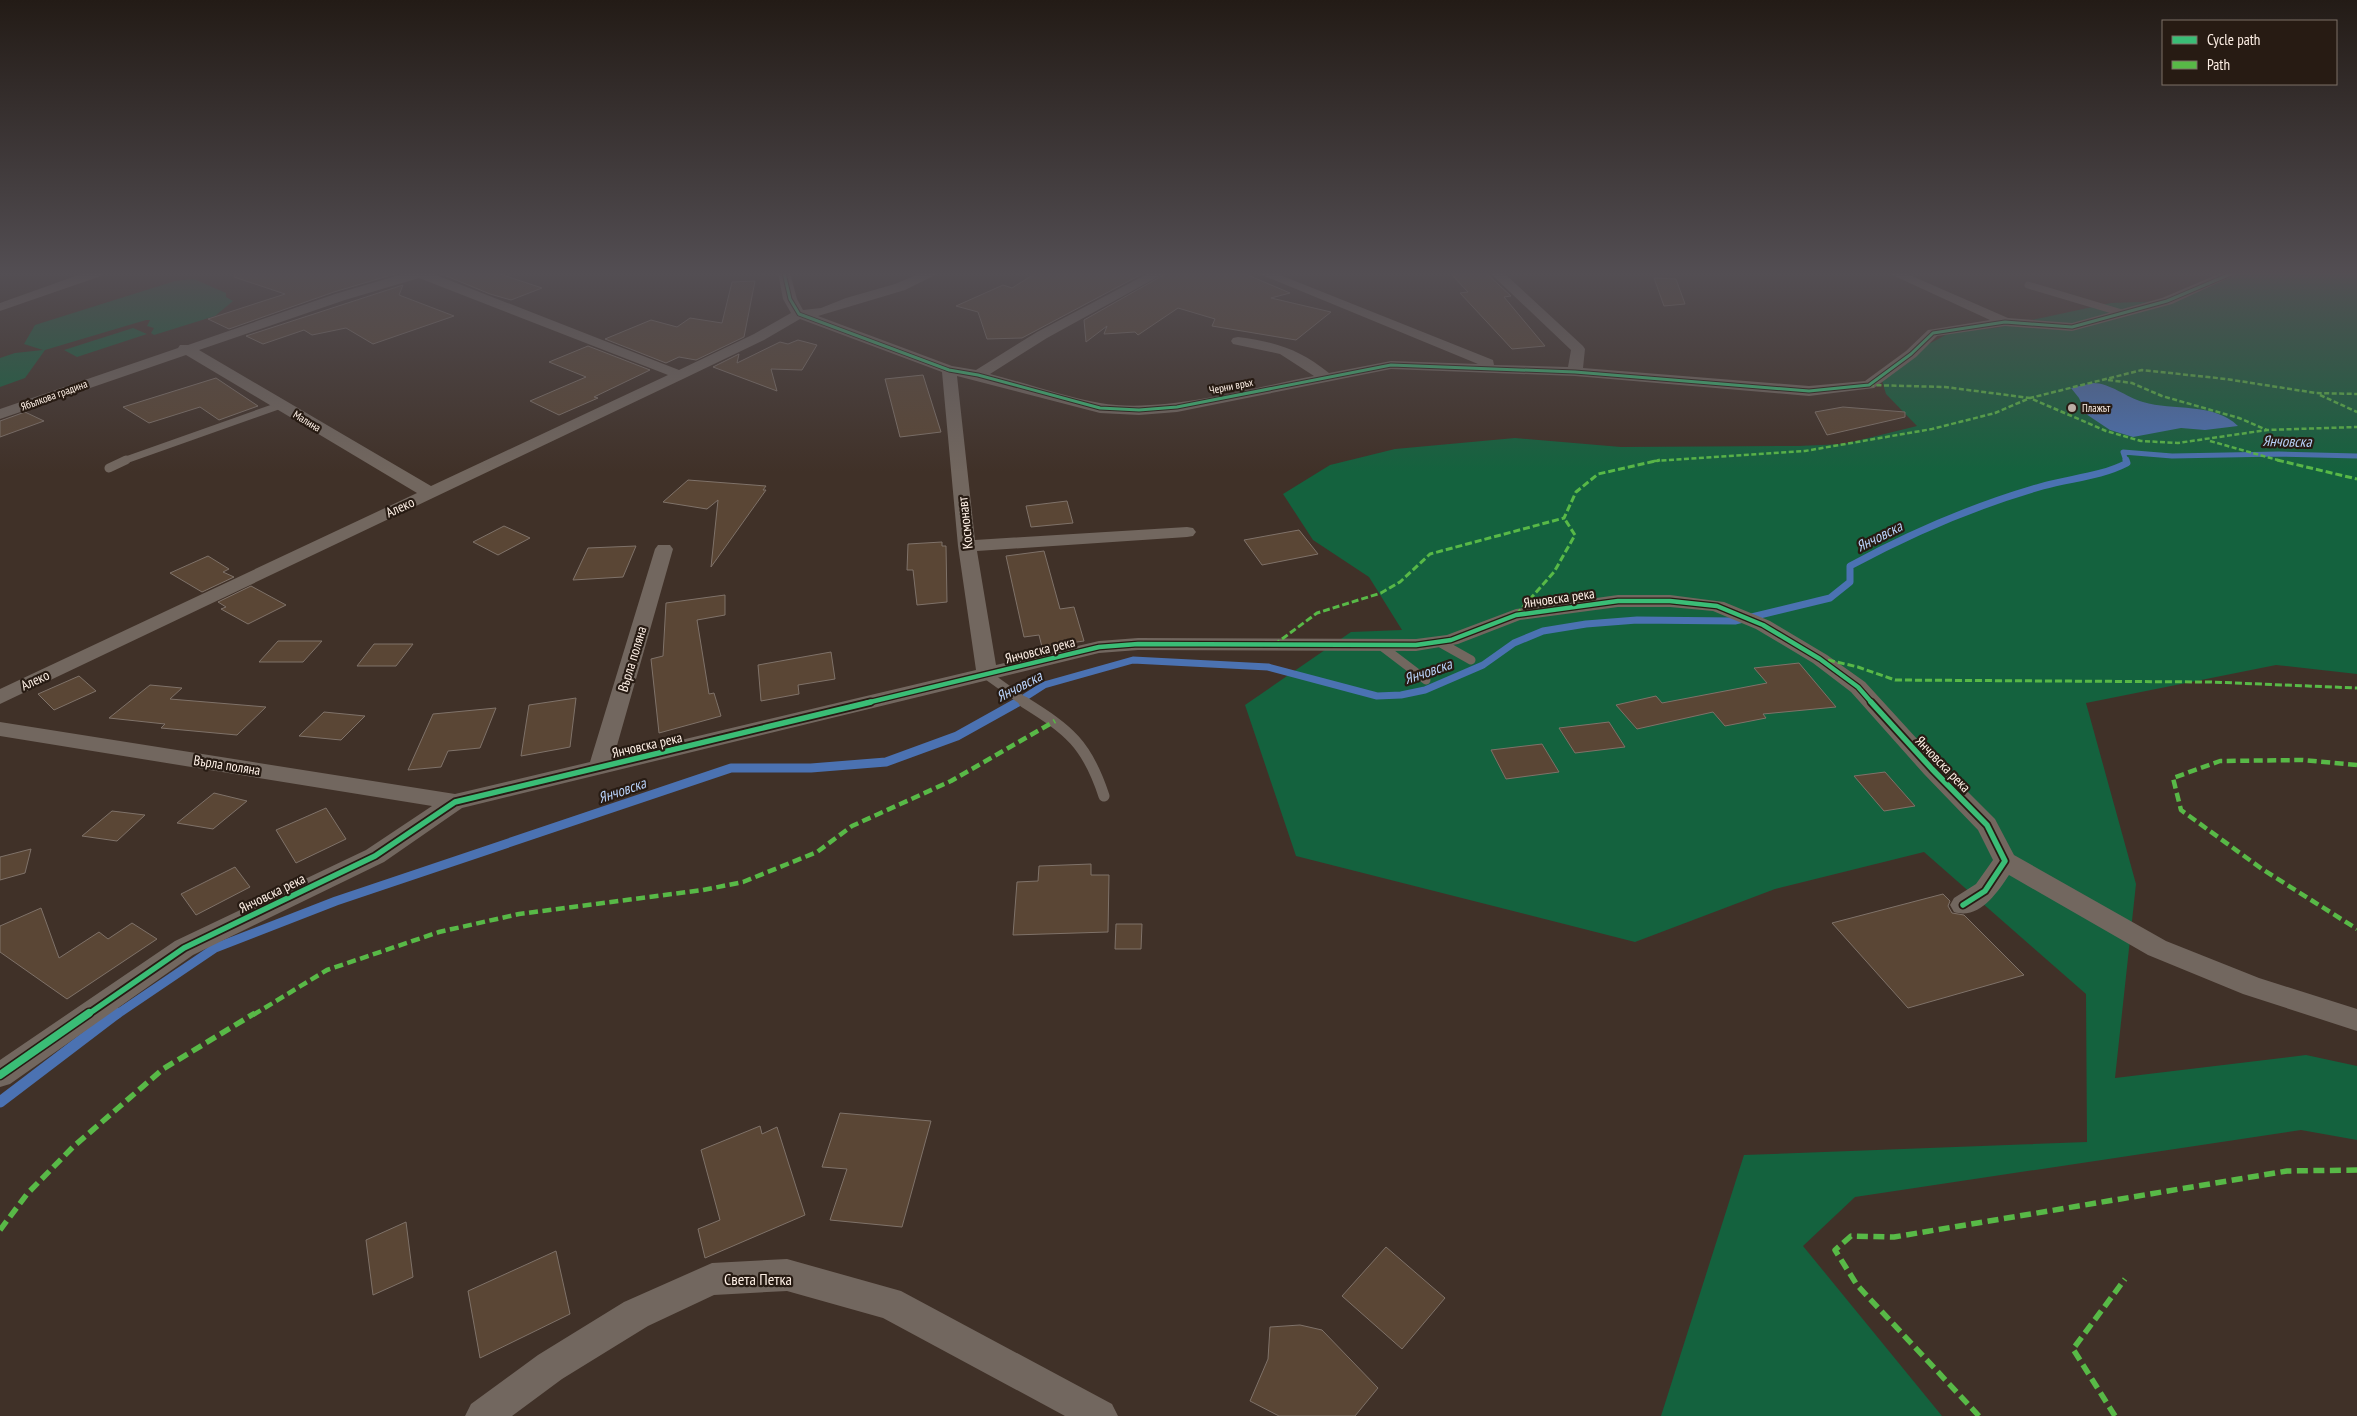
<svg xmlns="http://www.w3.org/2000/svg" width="2357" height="1416" font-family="'PT Sans Narrow',sans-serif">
<rect width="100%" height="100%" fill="#403128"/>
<!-- green -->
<path fill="#14623e" d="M 2231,273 L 2357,273 L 2357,674 L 2276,665 L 2086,703 L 2136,884 L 2115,1078 L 2306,1055 L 2357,1066 L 2357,1140 L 2301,1130 L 1855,1197 L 1803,1246 L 1942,1416 L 1661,1416 L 1744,1155 L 2087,1142 L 2086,994 L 1924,852 L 1775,889 L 1635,942 L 1296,856 L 1245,705 L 1351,632 L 1402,630 L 1369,577 L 1313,540 L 1283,494 L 1330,465 L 1395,449 L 1515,438 L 1621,447 L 1798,446 L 1844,444 L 1917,426 L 1886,394 L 1879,371 L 1951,332 L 1995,328 L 2111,303 L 2168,301 Z
M 194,279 L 226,293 L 226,297 L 233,301 L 215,316 L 154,335 L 151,333 L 154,328 L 147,326 L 150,320 L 146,320 L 45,350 L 25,378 L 0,387 L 0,358 L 15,353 L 43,350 L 24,344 L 35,325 L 175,281 Z
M 133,328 L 147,334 L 77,357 L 64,350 Z"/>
<!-- water -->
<path fill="#4b72b2" d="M 2093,383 C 2110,383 2126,397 2143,402 C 2173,411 2214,402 2238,426 L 2205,430 L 2181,428 L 2133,437 L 2110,430 L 2086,414 L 2079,398 L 2071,388 Z"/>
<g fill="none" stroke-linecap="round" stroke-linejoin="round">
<!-- stream-far3 -->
<path stroke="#4b72b2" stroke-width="5" d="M 2126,461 L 2123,452 L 2172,456 L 2279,454 L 2357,456"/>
<!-- stream-far2 -->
<path stroke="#4b72b2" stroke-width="7" d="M 1016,703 L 1044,685 L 1133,660 L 1268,667 L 1377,696 L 1401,695 L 1425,690 L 1483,665 L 1514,643 L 1543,631 L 1586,624 L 1637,620 L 1735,621 L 1830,598 L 1850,582 L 1850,566 C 1911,533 1976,505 2043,486 C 2071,478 2100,477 2127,463 L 2126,460"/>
<!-- stream-far1 -->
<path stroke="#4b72b2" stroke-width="9" d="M 116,1015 L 215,948 L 336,901 L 731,768 L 811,768 L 886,762 L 957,736 L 1018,702"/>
<!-- stream -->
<path stroke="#4b72b2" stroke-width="11" d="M 0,1102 L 117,1013"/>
</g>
<!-- building -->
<path fill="#5a4635" stroke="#7f7269" d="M 235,273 L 398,273 L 334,292 L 229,329 L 208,319 L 285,294 L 234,277 Z
M 439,273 L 497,273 L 542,288 L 511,300 L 490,294 Z
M 1036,273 L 1144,273 L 1022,338 L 987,339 L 978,312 L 956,306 L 1003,285 L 1012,288 Z
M 1167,273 L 1243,273 L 1290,293 L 1271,298 L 1331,312 L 1296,340 L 1212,326 L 1215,319 L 1178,308 L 1138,335 L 1135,332 L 1104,334 L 1107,326 L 1086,342 L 1084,320 Z
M 1450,273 L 1486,273 L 1511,296 L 1504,297 L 1545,346 L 1512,349 L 1460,293 L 1468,292 Z
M 1654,278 L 1676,279 L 1685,304 L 1664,306 Z
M 755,281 L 744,337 L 696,360 L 679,357 L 666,363 L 605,339 L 651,320 L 677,327 L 690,318 L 722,323 L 732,282 Z
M 403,285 L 399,295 L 454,316 L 373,344 L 346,328 L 312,335 L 304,330 L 263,344 L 246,336 Z
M 798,340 L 817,345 L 802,370 L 771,369 L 777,391 L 713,367 L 739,354 L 737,363 L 780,342 L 788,344 Z
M 588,346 L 650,370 L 594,397 L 598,398 L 559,415 L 530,401 L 586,377 L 549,362 Z
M 923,375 L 941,432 L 900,437 L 885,379 Z
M 216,378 L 258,406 L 219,420 L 200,407 L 149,423 L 123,407 Z
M 1843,407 L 1905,412 L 1905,417 L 1827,435 L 1815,412 Z
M 25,412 L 44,421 L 0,437 L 0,421 Z
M 688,480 L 766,486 L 763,490 L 766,490 L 711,567 L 718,500 L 707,509 L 663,502 Z
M 1067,501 L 1073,523 L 1031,527 L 1026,506 Z
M 504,526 L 530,538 L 498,555 L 473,542 Z
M 1299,530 L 1318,554 L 1262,565 L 1244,540 Z
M 942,542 L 942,546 L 946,546 L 947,602 L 917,605 L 913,570 L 907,570 L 908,544 Z
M 636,546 L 623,577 L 573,580 L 588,548 Z
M 1044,551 L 1060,609 L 1074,607 L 1084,641 L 1042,647 L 1039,635 L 1024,637 L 1006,556 Z
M 208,556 L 229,569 L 223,572 L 234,577 L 202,592 L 170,573 Z
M 251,586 L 286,605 L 248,624 L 221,609 L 226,607 L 218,602 Z
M 725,595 L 725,615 L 697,620 L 709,694 L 714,693 L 721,716 L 659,733 L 651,659 L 663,656 L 666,603 Z
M 278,641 L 322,641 L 303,662 L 259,662 Z
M 374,644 L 413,644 L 396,666 L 357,666 Z
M 831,652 L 835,679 L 798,685 L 799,694 L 761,701 L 758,665 Z
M 1799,663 L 1836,707 L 1763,714 L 1766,718 L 1725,726 L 1713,712 L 1637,729 L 1616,705 L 1656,696 L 1662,703 L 1767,683 L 1754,668 Z
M 79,676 L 96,691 L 54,710 L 38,694 Z
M 150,685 L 182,688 L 170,699 L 266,707 L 237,735 L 161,728 L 165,724 L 109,718 Z
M 576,698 L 570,747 L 521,756 L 529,705 Z
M 496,708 L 480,748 L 448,751 L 441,767 L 408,770 L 433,714 Z
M 324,712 L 365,716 L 341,740 L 299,736 Z
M 1609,722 L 1625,747 L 1575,753 L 1559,728 Z
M 1542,744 L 1559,772 L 1506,779 L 1491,750 Z
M 1885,772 L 1915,806 L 1884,811 L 1854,776 Z
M 214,793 L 247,801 L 213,829 L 177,823 Z
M 326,808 L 346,839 L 296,863 L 276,830 Z
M 112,811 L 145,815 L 117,841 L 82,836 Z
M 31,849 L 25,873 L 0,880 L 0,857 Z
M 1091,864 L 1091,875 L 1109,875 L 1108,932 L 1013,935 L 1017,882 L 1038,881 L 1039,866 Z
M 235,867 L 250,887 L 196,915 L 181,894 Z
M 1943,894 L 1950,901 L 1948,906 L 1952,913 L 1964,915 L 2024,975 L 1908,1008 L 1832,923 Z
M 41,908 L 59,958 L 99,932 L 108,939 L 132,923 L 157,939 L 67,999 L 0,952 L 0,926 Z
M 1116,924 L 1142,924 L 1141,949 L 1115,949 Z
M 840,1113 L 931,1121 L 902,1227 L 830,1220 L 847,1169 L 822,1167 Z
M 760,1126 L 762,1134 L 777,1127 L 805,1215 L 705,1258 L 698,1229 L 720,1220 L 701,1150 Z
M 406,1222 L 413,1277 L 373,1295 L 366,1240 Z
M 1386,1247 L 1445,1298 L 1402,1349 L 1342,1296 Z
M 556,1251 L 570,1314 L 480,1358 L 468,1291 Z
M 1300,1325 L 1322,1330 L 1378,1388 L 1355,1416 L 1279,1416 L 1250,1401 L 1268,1359 L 1270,1327 Z"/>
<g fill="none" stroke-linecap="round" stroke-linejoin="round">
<!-- service-far2 -->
<path stroke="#72675f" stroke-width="7" d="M 2028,285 L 2122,313
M 123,461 L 281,405"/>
<!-- service-far1 -->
<path stroke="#72675f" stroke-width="9" d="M 109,468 L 126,460
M 1439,642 L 1471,660
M 1380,645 L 1426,680
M 987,675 L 1026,703"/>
<!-- service -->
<path stroke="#72675f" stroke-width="11" d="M 1024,702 C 1069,730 1087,744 1104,796"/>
<!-- minor -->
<path fill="#72675f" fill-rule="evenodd" d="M 84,273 L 103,273 L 101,276 L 0,311 L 0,303 Z
M 406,273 L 431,273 L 679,370 L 754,334 L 791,313 L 783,299 L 778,273 L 790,273 L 797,299 L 803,310 L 821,308 L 846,298 L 895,284 L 921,273 L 939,273 L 905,290 L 818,316 L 952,366 L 976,370 L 1037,332 L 1149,273 L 1165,273 L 1047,338 L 990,374 C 1026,383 1064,397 1100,403 C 1163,414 1251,388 1314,376 L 1280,354 L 1233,344 L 1231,341 L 1233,338 L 1238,337 C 1276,342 1299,349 1329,373 L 1391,361 L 1478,364 L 1257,273 L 1275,273 L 1493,360 L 1494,365 L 1568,367 L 1571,350 L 1490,273 L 1504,273 L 1583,346 L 1585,349 L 1583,368 L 1809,386 L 1865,381 L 1906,351 L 1928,330 L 1990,320 L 1888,273 L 1905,273 L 2008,318 L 2072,323 L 2162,298 L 2221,273 L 2239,273 L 2172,304 L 2072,331 L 2005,326 L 1937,336 L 1916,357 L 1874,388 L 1809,396 L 1575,376 L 1391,369 L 1177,412 L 1139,415 L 1100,413 L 957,376 L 975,540 L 1187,527 L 1193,528 L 1196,532 L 1193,536 L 1187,537 L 977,551 L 996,665 L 1099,641 L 1138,638 L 1416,639 L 1447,635 L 1516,609 L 1618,595 L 1670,595 L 1724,602 L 1770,621 L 1827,655 L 1865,682 L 1940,764 L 1995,819 L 2014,855 L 2166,941 L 2259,978 L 2357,1009 L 2357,1031 L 2243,994 L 2148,955 L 2009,875 C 1997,893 1979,920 1954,912 L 1950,905 L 1954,898 L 1976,884 L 1993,860 L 1978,830 L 1924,774 L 1851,692 L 1813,663 L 1756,629 L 1713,611 L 1670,607 L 1618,607 L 1520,620 L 1458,644 L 1416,651 L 1138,650 L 1099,653 L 462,808 L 384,862 L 193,955 L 10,1084 L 0,1087 L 0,1060 L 175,941 L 366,850 L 432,806 L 0,736 L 0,722 L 455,794 L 590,762 L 655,549 L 658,545 L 670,545 L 673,549 L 614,756 L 976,670 L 958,546 L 942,372 L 800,319 L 764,340 L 685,378 L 0,704 L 0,689 L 417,493 L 186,355 L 0,419 L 0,409 L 178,348 L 180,345 L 188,345 L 335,294 ZM 419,278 L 668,375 L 431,486 L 199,350 L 345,300 Z
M 787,1259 L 901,1291 L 1112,1404 L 1118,1416 L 1065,1416 L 883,1318 L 787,1291 L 714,1295 L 648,1326 L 562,1379 L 512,1416 L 465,1416 L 471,1404 L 538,1355 L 624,1302 L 712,1263 Z"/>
<!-- quiet-far3 -->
<path stroke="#58b947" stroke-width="2.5" stroke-dasharray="5 2.5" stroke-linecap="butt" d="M 2108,380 L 2132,383 L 2162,396 L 2239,418 L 2267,430
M 1869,385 L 1945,387 L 2030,398 L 2106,431 L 2141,441 L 2178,443 L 2267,430 L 2357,427
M 2320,395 L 2357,412
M 2210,441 L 2281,461
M 1654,461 L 1805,451 L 1932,429 L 1995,413 L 2030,398 L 2142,370 L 2226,379 L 2316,393 L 2357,394"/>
<!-- quiet-far2 -->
<path stroke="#58b947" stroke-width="3" stroke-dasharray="7 3" stroke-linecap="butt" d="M 2277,460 L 2357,479
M 1516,615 L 1554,572 L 1575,535 L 1564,518
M 1274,645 L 1317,613 L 1381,593 L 1400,582 L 1430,554 L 1564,518 L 1576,492 L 1598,474 L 1660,460
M 1828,660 L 1858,667 L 1895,680 L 2211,682 L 2357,688"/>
<!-- quiet-far1 -->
<path stroke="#58b947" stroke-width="4.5" stroke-dasharray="9 4.5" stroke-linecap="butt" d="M 2357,765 L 2302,760 L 2220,761 L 2173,778 L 2181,810 L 2262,869 L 2357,929
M 253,1015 L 327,970 L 439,932 L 519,914 L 703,890 L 743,882 L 817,852 L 852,826 L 951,781 L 1055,721"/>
<!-- quiet -->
<path stroke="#58b947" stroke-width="5.5" stroke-dasharray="11 5.5" stroke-linecap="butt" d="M 0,1230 L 27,1194 L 73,1147 L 163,1069 L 255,1013
M 1979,1416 L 1857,1285 L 1835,1250 L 1851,1236 L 1894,1237 L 2287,1171 L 2357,1170
M 2115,1416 L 2073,1349 L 2125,1279"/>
<defs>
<path id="cycleway-far3" d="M 784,273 L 790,299 L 799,314 L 949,370 L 978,375 L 1100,408 L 1139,410 L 1177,407 L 1391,365 L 1575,372 L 1809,391 L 1869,385 L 1911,354 L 1933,333 L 2005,322 L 2072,327 L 2167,301 L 2233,273"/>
<path id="cycleway-far2" d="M 866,703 L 1099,647 L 1138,644 L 1416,645 L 1451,640 L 1516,615 L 1618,601 L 1670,601 L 1717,606 L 1763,625 L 1820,659 L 1858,687 L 1872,703"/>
<path id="cycleway-far1" d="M 1871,702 L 1932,769 L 1987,825 L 2005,861 L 1985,891 L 1963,905
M 87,1015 L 184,948 L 375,856 L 455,802 L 871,702"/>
<path id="cycleway" d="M 0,1075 L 89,1013"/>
</defs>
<!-- cycleway-far3 casing -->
<use href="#cycleway-far3" stroke="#271b13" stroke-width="5"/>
<!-- cycleway-far2 casing -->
<use href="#cycleway-far2" stroke="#271b13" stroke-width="7"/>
<!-- cycleway-far1 casing -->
<use href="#cycleway-far1" stroke="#271b13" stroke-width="9"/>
<!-- cycleway casing -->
<use href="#cycleway" stroke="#271b13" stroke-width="11"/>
<!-- cycleway-far3 -->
<use href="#cycleway-far3" stroke="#3abd76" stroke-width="3"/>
<!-- cycleway-far2 -->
<use href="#cycleway-far2" stroke="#3abd76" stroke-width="4.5"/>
<!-- cycleway-far1 -->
<use href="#cycleway-far1" stroke="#3abd76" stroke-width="5.5"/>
<!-- cycleway -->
<use href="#cycleway" stroke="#3abd76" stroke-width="8"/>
</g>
<!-- sky -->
<linearGradient id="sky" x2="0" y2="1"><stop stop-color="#231b16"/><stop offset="0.58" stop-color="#534e53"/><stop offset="1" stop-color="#534e53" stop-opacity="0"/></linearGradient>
<rect width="2357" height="472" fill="url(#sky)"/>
<!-- markers -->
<circle fill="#bcada4" stroke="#271b13" stroke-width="2" cx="2072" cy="408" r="5"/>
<g text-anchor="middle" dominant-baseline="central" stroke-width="4.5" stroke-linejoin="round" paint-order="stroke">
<!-- far-street labels -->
<g font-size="11" fill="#fef0e6" stroke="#271b13">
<text transform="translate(1231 386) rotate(-11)">Черни връх</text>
<text transform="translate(54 395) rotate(-20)">Ябълкова градина</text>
<text transform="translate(307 421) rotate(31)">Малина</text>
</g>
<!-- far-poi labels -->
<g font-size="11" fill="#fef0e6" stroke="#271b13" text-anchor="start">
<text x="2082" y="408">Плажът</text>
</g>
<!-- street labels -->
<g font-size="14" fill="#fef0e6" stroke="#271b13">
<text transform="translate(400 507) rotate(-25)">Алеко</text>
<text transform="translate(965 523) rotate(-96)">Космонавт</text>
<text transform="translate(1559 598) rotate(-8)">Янчовска река</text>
<text transform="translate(1040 650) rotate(-14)">Янчовска река</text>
<text transform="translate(632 659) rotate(-73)">Върла поляна</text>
<text transform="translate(35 680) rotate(-25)">Алеко</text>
<text transform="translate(647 745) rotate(-13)">Янчовска река</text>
<text transform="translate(1943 764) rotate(46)">Янчовска река</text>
<text transform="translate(227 765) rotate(9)">Върла поляна</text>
<text transform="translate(272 893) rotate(-26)">Янчовска река</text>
</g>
<!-- water labels -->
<g font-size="15" font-style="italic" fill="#b8d1f8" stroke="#271b13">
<text transform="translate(2287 441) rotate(1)">Янчовска</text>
<text transform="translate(1879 536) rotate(-27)">Янчовска</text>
<text transform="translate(1428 671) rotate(-19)">Янчовска</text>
<text transform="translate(1019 686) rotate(-28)">Янчовска</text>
<text transform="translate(622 790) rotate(-19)">Янчовска</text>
</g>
<!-- near-street labels -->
<g font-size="16" fill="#fef0e6" stroke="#271b13">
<text x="758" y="1279">Света Петка</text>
</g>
</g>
<!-- legend -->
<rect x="2162" y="20" width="175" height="65" fill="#271b13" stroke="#7d7067"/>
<rect x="2172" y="36" width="25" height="8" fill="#3abd76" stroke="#7d7067"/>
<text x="2207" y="45" font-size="15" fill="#fef0e6">Cycle path</text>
<rect x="2172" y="61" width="25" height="8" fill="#58b947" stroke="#7d7067"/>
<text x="2207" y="70" font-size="15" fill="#fef0e6">Path</text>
</svg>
